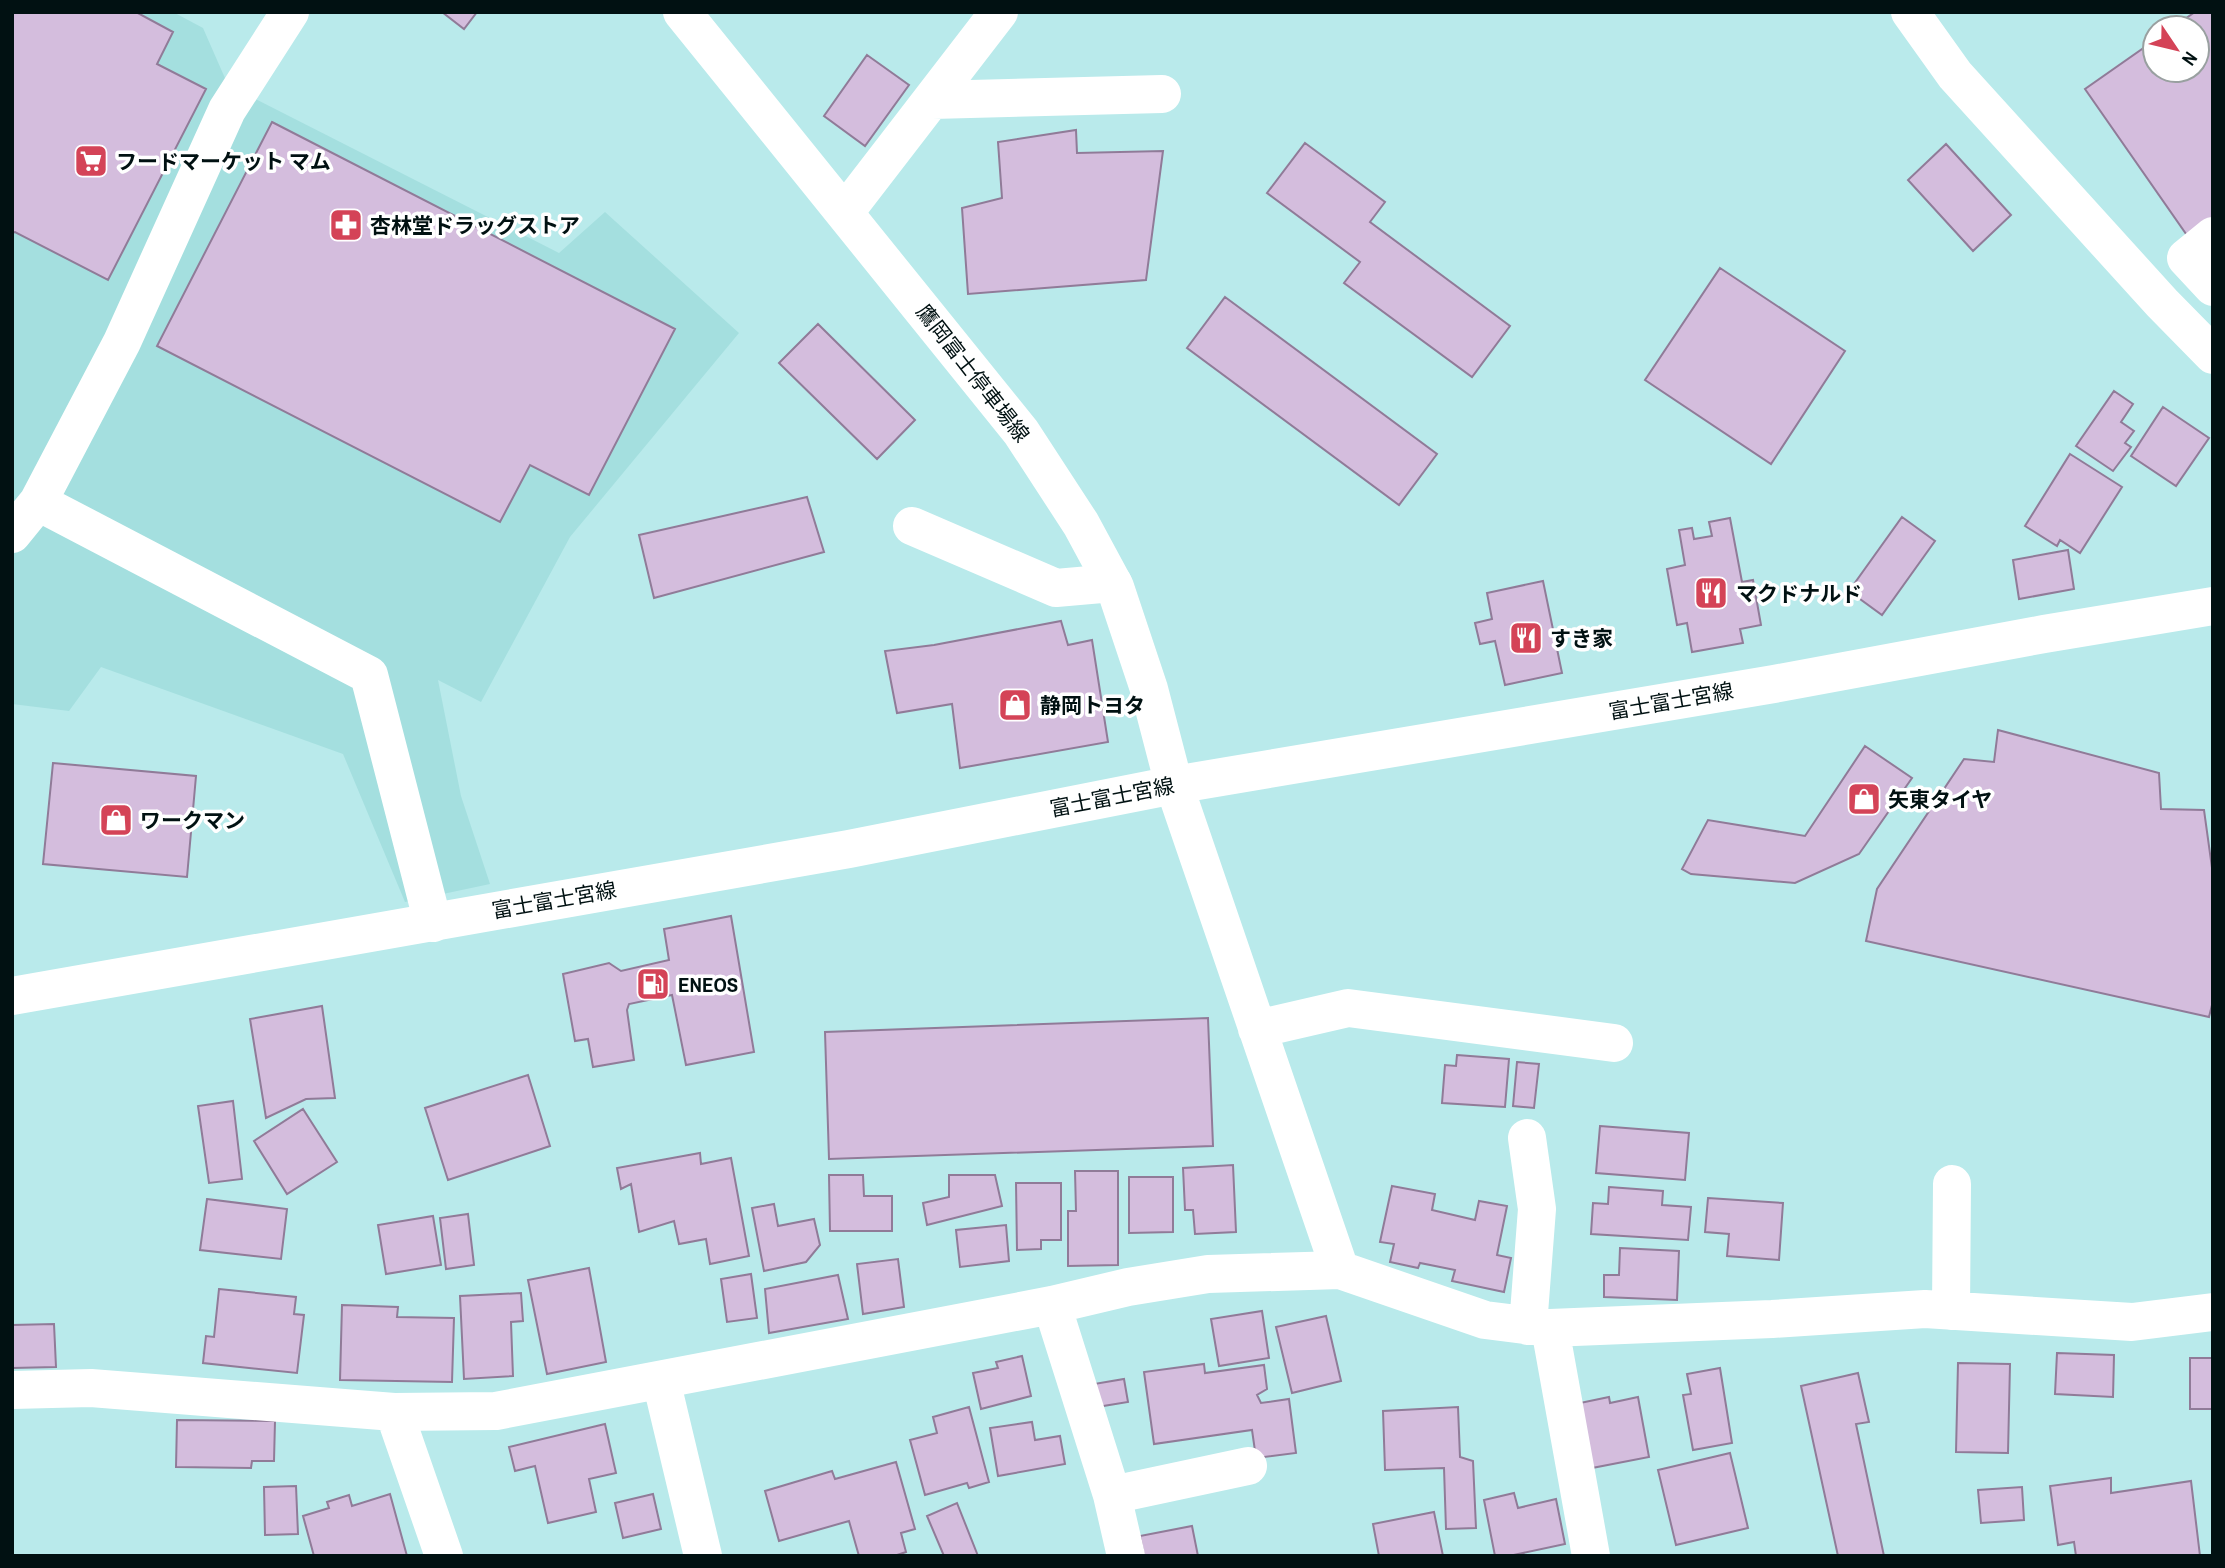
<svg xmlns="http://www.w3.org/2000/svg" width="2225" height="1568" font-family="'Archivo Narrow','Noto Sans JP',sans-serif">
<rect width="100%" height="100%" fill="#b9eaeb"/>
<!-- built -->
<path fill="#a4dfdf" d="M 12,12 L 173,12 L 203,28 L 228,85 L 559,253 L 605,212 L 739,333 L 570,537 L 481,702 L 438,680 L 461,796 L 490,884 L 405,902 L 343,754 L 101,667 L 69,711 L 12,704 Z"/>
<!-- building -->
<path fill="#d4bddd" stroke="#907b98" stroke-width="2" d="M 12,12 L 136,12 L 173,32 L 157,64 L 206,89 L 108,280 L 15,232 L 12,233 Z
M 442,12 L 477,12 L 464,29 Z
M 2195,12 L 2213,12 L 2213,225 L 2191,241 L 2085,89 L 2155,40 L 2155,70 L 2197,70 L 2197,28 L 2172,28 Z
M 867,55 L 909,85 L 865,146 L 824,116 Z
M 272,122 L 675,329 L 589,495 L 530,465 L 500,522 L 157,346 Z
M 1076,130 L 1077,153 L 1163,151 L 1146,280 L 968,294 L 962,208 L 1002,198 L 998,142 Z
M 1305,143 L 1385,202 L 1370,222 L 1510,326 L 1472,377 L 1344,283 L 1360,262 L 1267,193 Z
M 1946,144 L 2011,215 L 1973,251 L 1908,180 Z
M 1720,268 L 1845,351 L 1771,464 L 1645,380 Z
M 1225,297 L 1437,454 L 1399,505 L 1187,348 Z
M 818,324 L 915,420 L 877,459 L 779,363 Z
M 2114,391 L 2133,404 L 2121,422 L 2134,431 L 2125,443 L 2131,447 L 2113,471 L 2076,446 Z
M 2163,407 L 2209,438 L 2176,486 L 2131,456 Z
M 2070,454 L 2122,487 L 2080,553 L 2060,540 L 2057,546 L 2025,526 Z
M 807,497 L 824,552 L 654,598 L 639,535 Z
M 1902,517 L 1935,541 L 1882,615 L 1849,591 Z
M 1730,518 L 1742,582 L 1753,580 L 1761,625 L 1740,629 L 1743,643 L 1692,652 L 1687,623 L 1677,625 L 1667,569 L 1685,565 L 1679,530 L 1692,528 L 1694,539 L 1712,536 L 1709,522 Z
M 2068,550 L 2074,589 L 2019,599 L 2013,560 Z
M 1543,581 L 1562,673 L 1505,685 L 1495,641 L 1480,644 L 1475,623 L 1492,619 L 1487,593 Z
M 1061,621 L 1068,645 L 1092,640 L 1108,742 L 960,768 L 952,704 L 897,713 L 885,651 L 934,645 Z
M 1998,730 L 2159,773 L 2161,809 L 2204,810 L 2213,875 L 2213,1001 L 2209,1017 L 1866,941 L 1877,889 L 1964,759 L 1994,762 Z
M 1865,746 L 1912,778 L 1859,854 L 1795,883 L 1691,874 L 1682,869 L 1708,820 L 1805,836 Z
M 53,763 L 196,776 L 187,877 L 43,864 Z
M 731,916 L 754,1052 L 686,1065 L 672,995 L 629,1004 L 627,1010 L 634,1060 L 593,1067 L 588,1039 L 575,1041 L 563,974 L 609,963 L 621,971 L 669,960 L 664,929 Z
M 322,1006 L 335,1098 L 306,1099 L 266,1118 L 250,1019 Z
M 1208,1018 L 1213,1146 L 829,1159 L 825,1032 Z
M 1457,1055 L 1509,1059 L 1505,1107 L 1442,1103 L 1445,1065 L 1456,1066 Z
M 1517,1062 L 1539,1064 L 1534,1108 L 1513,1106 Z
M 528,1075 L 550,1146 L 448,1180 L 425,1108 Z
M 233,1101 L 242,1179 L 209,1183 L 198,1106 Z
M 303,1109 L 337,1162 L 287,1194 L 254,1141 Z
M 1600,1126 L 1689,1133 L 1685,1180 L 1596,1173 Z
M 700,1153 L 701,1164 L 731,1158 L 749,1256 L 710,1264 L 706,1239 L 679,1244 L 674,1221 L 639,1232 L 631,1184 L 621,1189 L 617,1168 Z
M 1233,1165 L 1236,1232 L 1195,1234 L 1193,1210 L 1185,1210 L 1183,1168 Z
M 1075,1171 L 1118,1171 L 1118,1265 L 1068,1266 L 1068,1211 L 1076,1211 Z
M 829,1175 L 863,1175 L 864,1196 L 892,1196 L 892,1231 L 830,1231 Z
M 949,1175 L 995,1175 L 1002,1206 L 927,1225 L 923,1203 L 949,1197 Z
M 1129,1177 L 1173,1177 L 1173,1232 L 1129,1233 Z
M 1016,1183 L 1061,1183 L 1061,1240 L 1041,1240 L 1041,1249 L 1017,1250 Z
M 1392,1186 L 1435,1194 L 1432,1210 L 1475,1220 L 1479,1201 L 1507,1206 L 1497,1255 L 1511,1258 L 1504,1292 L 1452,1281 L 1455,1270 L 1420,1263 L 1418,1268 L 1390,1262 L 1394,1244 L 1380,1242 Z
M 1609,1187 L 1663,1191 L 1662,1205 L 1691,1207 L 1688,1240 L 1591,1234 L 1593,1203 L 1608,1204 Z
M 1708,1198 L 1783,1203 L 1779,1260 L 1727,1256 L 1729,1234 L 1705,1232 Z
M 207,1199 L 287,1209 L 281,1259 L 200,1250 Z
M 774,1204 L 778,1226 L 814,1219 L 820,1245 L 806,1262 L 764,1271 L 752,1208 Z
M 468,1214 L 474,1265 L 446,1269 L 440,1218 Z
M 433,1216 L 441,1265 L 386,1274 L 378,1225 Z
M 1006,1225 L 1009,1261 L 960,1267 L 956,1230 Z
M 1620,1248 L 1679,1251 L 1677,1300 L 1604,1297 L 1604,1275 L 1619,1275 Z
M 898,1259 L 904,1307 L 863,1314 L 857,1264 Z
M 589,1268 L 606,1362 L 547,1374 L 528,1280 Z
M 751,1274 L 757,1318 L 727,1322 L 721,1279 Z
M 838,1275 L 848,1319 L 769,1333 L 765,1289 Z
M 219,1289 L 296,1297 L 294,1314 L 304,1315 L 297,1373 L 203,1363 L 206,1336 L 214,1337 Z
M 521,1293 L 523,1321 L 511,1322 L 513,1376 L 464,1379 L 460,1296 Z
M 342,1305 L 398,1307 L 397,1317 L 454,1318 L 452,1382 L 340,1380 Z
M 1262,1311 L 1269,1358 L 1219,1366 L 1211,1319 Z
M 1326,1316 L 1341,1381 L 1292,1393 L 1276,1327 Z
M 54,1324 L 56,1367 L 12,1368 L 12,1325 Z
M 2057,1353 L 2114,1355 L 2113,1397 L 2055,1394 Z
M 1022,1356 L 1031,1396 L 981,1409 L 973,1373 L 998,1368 L 996,1362 Z
M 2190,1358 L 2213,1358 L 2213,1409 L 2190,1409 Z
M 1958,1363 L 2010,1364 L 2008,1453 L 1956,1452 Z
M 1204,1364 L 1205,1373 L 1264,1365 L 1267,1389 L 1257,1395 L 1261,1403 L 1289,1399 L 1296,1453 L 1256,1458 L 1252,1430 L 1154,1444 L 1144,1372 Z
M 1720,1368 L 1732,1443 L 1693,1450 L 1683,1395 L 1691,1394 L 1687,1374 Z
M 1858,1373 L 1869,1422 L 1856,1424 L 1884,1556 L 1838,1556 L 1801,1386 Z
M 1124,1379 L 1128,1402 L 1097,1407 L 1094,1384 Z
M 1609,1397 L 1610,1403 L 1638,1397 L 1649,1457 L 1592,1468 L 1580,1403 Z
M 969,1407 L 989,1482 L 969,1488 L 967,1483 L 925,1495 L 910,1440 L 937,1433 L 933,1417 Z
M 1458,1407 L 1460,1457 L 1473,1461 L 1476,1528 L 1446,1529 L 1444,1468 L 1385,1470 L 1383,1411 Z
M 177,1420 L 275,1421 L 274,1461 L 252,1461 L 251,1468 L 176,1467 Z
M 1032,1422 L 1035,1440 L 1060,1436 L 1065,1464 L 998,1476 L 990,1428 Z
M 605,1424 L 616,1473 L 589,1479 L 596,1512 L 548,1523 L 535,1466 L 515,1471 L 509,1447 Z
M 1730,1453 L 1748,1528 L 1676,1545 L 1658,1470 Z
M 896,1462 L 915,1529 L 901,1533 L 906,1552 L 894,1556 L 859,1556 L 849,1521 L 779,1541 L 765,1491 L 832,1471 L 835,1479 Z
M 2111,1478 L 2111,1493 L 2191,1481 L 2200,1556 L 2076,1556 L 2074,1542 L 2058,1545 L 2050,1486 Z
M 296,1486 L 298,1534 L 265,1535 L 264,1487 Z
M 2022,1487 L 2024,1520 L 1981,1523 L 1978,1490 Z
M 1514,1493 L 1518,1508 L 1556,1499 L 1565,1544 L 1509,1556 L 1495,1556 L 1484,1500 Z
M 390,1494 L 407,1556 L 314,1556 L 303,1516 L 329,1508 L 327,1502 L 349,1495 L 352,1506 Z
M 653,1494 L 661,1529 L 623,1538 L 615,1503 Z
M 957,1503 L 978,1556 L 944,1556 L 927,1516 Z
M 1434,1512 L 1443,1556 L 1379,1556 L 1373,1524 Z
M 1192,1526 L 1198,1556 L 1144,1556 L 1140,1536 Z"/>
<g fill="none" stroke-linecap="round" stroke-linejoin="round">
<!-- minor -->
<path stroke="#fff" stroke-width="38" d="M 1910,12 L 1955,75 L 2162,303 L 2213,355
M 932,100 L 1162,94
M 845,212 L 999,12
M 2213,236 L 2186,258 L 2213,287
M 38,502 L 369,675 L 433,923
M 912,526 L 1056,588 L 1113,583
M 12,534 L 38,502 L 122,342 L 227,110 L 290,12
M 1174,785 L 1340,1270
M 1257,1029 L 1348,1008 L 1614,1043
M 1527,1138 L 1537,1209 L 1528,1326
M 1052,1305 L 1112,1495 L 1126,1556
M 1951,1311 L 1952,1184
M 1550,1328 L 1591,1556
M 661,1380 L 703,1556
M 12,1390 L 91,1388 L 394,1412 L 496,1411 L 1052,1305 L 1128,1287 L 1208,1274 L 1340,1270 L 1485,1320 L 1550,1328 L 1772,1319 L 1925,1309 L 2132,1322 L 2213,1312
M 394,1412 L 444,1556
M 1112,1495 L 1248,1466"/>
<!-- major -->
<path stroke="#fff" stroke-width="38" d="M 682,12 L 1021,432 L 1081,524 L 1115,587 L 1149,689 L 1174,785
M 12,996 L 849,849 L 1174,785 L 1774,684 L 2044,634 L 2213,606"/>
</g>
<!-- icons -->
<defs>
<symbol id="supermarket-square" viewBox="-11 -11 22 22"><rect x="-9" y="-9" width="18" height="18" rx="4" fill="#d44357" stroke="#fff"/><path d="M-6-5.5h2.5l.6 2H6L4.5 2H-2.5L-4.4-4H-6ZM-1.5 3.2a1.3 1.3 0 1 0 .1 0ZM3 3.2a1.3 1.3 0 1 0 .1 0Z" fill="#fff"/></symbol>
<symbol id="pharmacy-square" viewBox="-11 -11 22 22"><rect x="-9" y="-9" width="18" height="18" rx="4" fill="#d44357" stroke="#fff"/><path d="M-2-6h4v4h4v4h-4v4h-4v-4h-4v-4h4Z" fill="#fff"/></symbol>
<symbol id="restaurant-square" viewBox="-11 -11 22 22"><rect x="-9" y="-9" width="18" height="18" rx="4" fill="#d44357" stroke="#fff"/><path d="M-5-6h1v4h1v-4h1v4h1v-4h1v5L-1.5 .5V6h-2V.5L-5-1ZM5-6V6H3V1.5H1.5Q1.5-4 5-6Z" fill="#fff"/></symbol>
<symbol id="shop-square" viewBox="-11 -11 22 22"><rect x="-9" y="-9" width="18" height="18" rx="4" fill="#d44357" stroke="#fff"/><path d="M-5-2.5h2.3a2.7 3.5 0 0 1 5.4 0H5L5.5 6h-11ZM-1.5-2.5h3a1.5 2.3 0 0 0-3 0Z" fill="#fff"/></symbol>
<symbol id="fuel-square" viewBox="-11 -11 22 22"><rect x="-9" y="-9" width="18" height="18" rx="4" fill="#d44357" stroke="#fff"/><path d="M-5.5-6h7V0h2V4h1.3V-2.5L3-4.5l.8-.8L6-3V5H2.5V1h-1V6h-7ZM-4.2-4.7v3.2H.2V-4.7Z" fill="#fff"/></symbol>
</defs>
<g fill-rule="evenodd">
<use href="#supermarket-square" x="72" y="142" width="38" height="38"/>
<use href="#pharmacy-square" x="327" y="206" width="38" height="38"/>
<use href="#restaurant-square" x="1692" y="574" width="38" height="38"/>
<use href="#restaurant-square" x="1507" y="619" width="38" height="38"/>
<use href="#shop-square" x="996" y="686" width="38" height="38"/>
<use href="#shop-square" x="1845" y="780" width="38" height="38"/>
<use href="#shop-square" x="97" y="801" width="38" height="38"/>
<use href="#fuel-square" x="634" y="965" width="38" height="38"/>
</g>
<g text-anchor="middle" dominant-baseline="central" stroke-width="7" stroke-linejoin="round" paint-order="stroke">
<!-- poi labels -->
<g font-size="21" font-weight="bold" fill="#011112" stroke="#fff" text-anchor="start">
<text x="116" y="161">フードマーケット マム</text>
<text x="370" y="225">杏林堂ドラッグストア</text>
<text x="1736" y="593">マクドナルド</text>
<text x="1550" y="638">すき家</text>
<text x="1040" y="705">静岡トヨタ</text>
<text x="1888" y="799">矢東タイヤ</text>
<text x="140" y="820">ワークマン</text>
<text x="678" y="984">ENEOS</text>
</g>
<!-- street labels -->
<g font-size="21" fill="#011112" stroke="#fff">
<text transform="translate(973 373) rotate(52)">鷹岡富士停車場線</text>
<text transform="translate(1671 701) rotate(-10)">富士富士宮線</text>
<text transform="translate(1112 797) rotate(-11)">富士富士宮線</text>
<text transform="translate(554 900) rotate(-10)">富士富士宮線</text>
</g>
</g>
<!-- border -->
<rect width="2225" height="1568" fill="none" stroke="#011112" stroke-width="28"/>
<!-- north arrow -->
<g transform="translate(2176 49) rotate(125)"><circle r="33" fill="#ffffff" stroke="#99a0a0" stroke-width="2"/>
<path d="M0-5L12 26L0 18L-12 26Z" fill="#d44357"/>
<text y="-10" font-size="19" font-weight="bold" text-anchor="middle" fill="#011112">N</text>
</g>
</svg>
